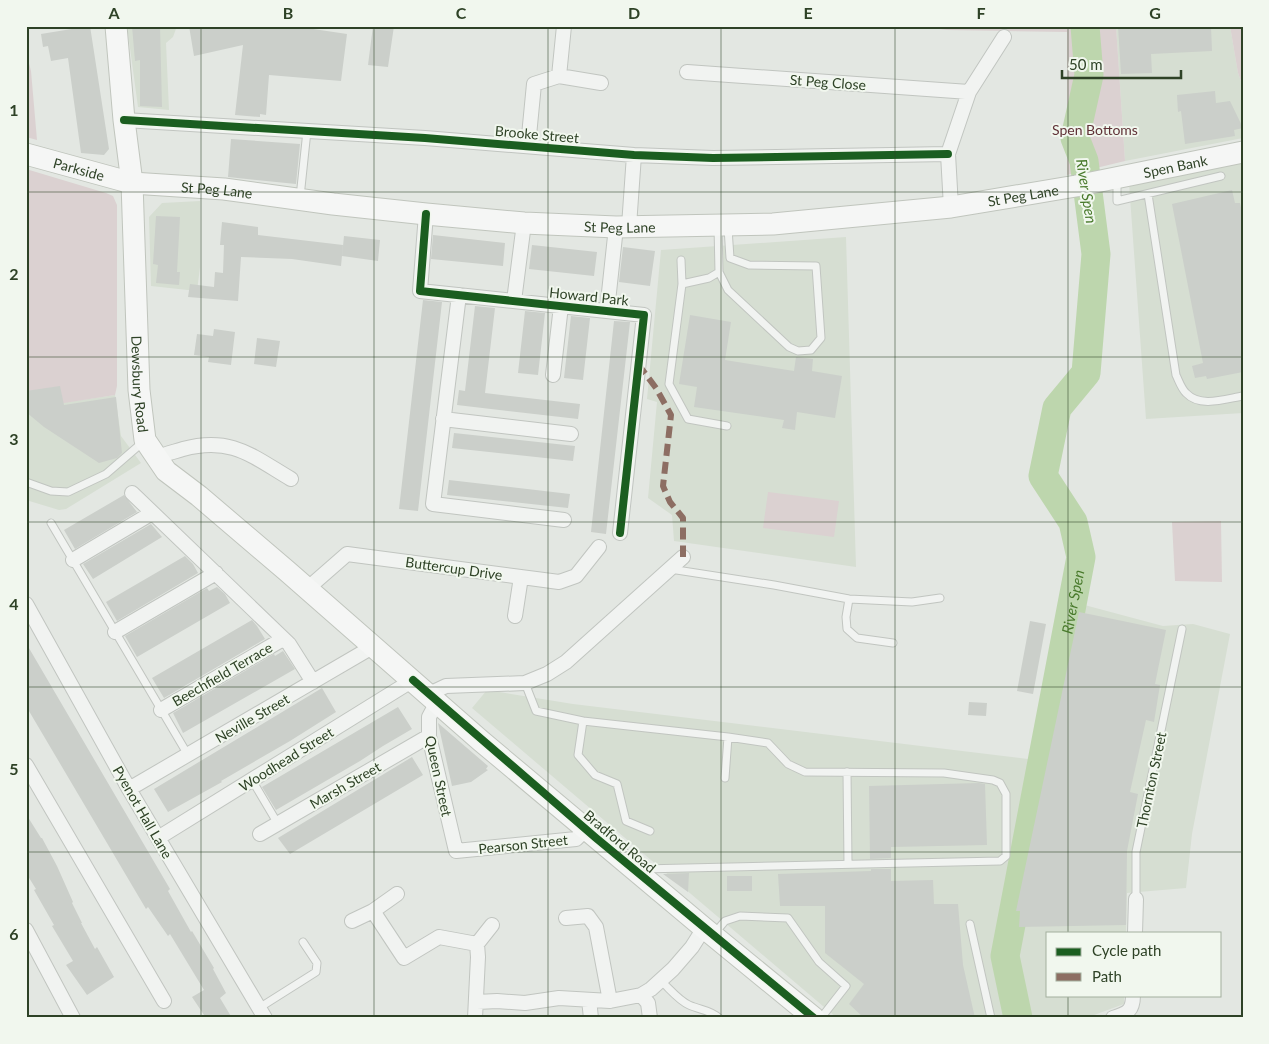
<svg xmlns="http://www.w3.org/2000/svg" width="1269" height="1044" font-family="Lato,sans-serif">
<rect width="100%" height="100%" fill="#e3e7e2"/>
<!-- built -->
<path fill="#d6ded2" d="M 127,26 L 177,26 L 173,37 L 166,43 L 169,110 L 138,107 Z
M 1116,26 L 1230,26 L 1238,73 L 1243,87 L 1243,138 L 1125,161 Z
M 1243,159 L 1243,413 L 1146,419 L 1129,183 Z
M 200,201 L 200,267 L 197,291 L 151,286 L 149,217 L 162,203 Z
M 846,237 L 856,567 L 674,541 L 672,515 L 648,498 L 657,402 L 647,399 L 661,250 Z
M 115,395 L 121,436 L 141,463 L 66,509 L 59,510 L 26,500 L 26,408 Z
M 1077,603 L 1163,626 L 1193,624 L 1230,634 L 1192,834 L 1186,888 L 1127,893 L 1126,933 L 1048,933 L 1048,995 L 1124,995 L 1124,1004 L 1086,1018 L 837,1018 L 472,708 L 487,690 L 573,704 L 1044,761 Z"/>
<!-- green -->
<path fill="#dbd1d1" d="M 916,26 L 1116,26 L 1125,161 L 1067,175 L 1067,32 L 947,30 Z
M 1230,26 L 1243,26 L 1243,87 L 1238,73 Z
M 26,52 L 31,71 L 37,140 L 26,137 Z
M 26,169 L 106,193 L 113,196 L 117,205 L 117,386 L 115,395 L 26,409 Z
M 768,492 L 839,501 L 834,537 L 763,528 Z
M 1221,521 L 1222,582 L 1175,581 L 1172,522 Z"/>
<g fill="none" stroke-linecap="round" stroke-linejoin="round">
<!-- river -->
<path stroke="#bdd6ad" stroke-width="29" id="s1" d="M 1018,1018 L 1005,956 L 1081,557 L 1073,522 L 1043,476 L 1057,408 L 1086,373 L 1096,254 L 1084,161 L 1075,138 L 1089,75 L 1085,26"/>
</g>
<!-- building -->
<path fill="#cbcfca" d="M 90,26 L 109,149 L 104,155 L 81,153 L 68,58 L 51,61 L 48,46 L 43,47 L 41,34 Z
M 132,26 L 160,26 L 162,107 L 140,106 L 140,60 L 135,61 Z
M 189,26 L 293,26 L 347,34 L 341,81 L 269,75 L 266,115 L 260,114 L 260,117 L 235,115 L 243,45 L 194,56 Z
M 373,26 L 394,26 L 388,67 L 368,65 Z
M 1118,26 L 1211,26 L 1212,51 L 1151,54 L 1152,73 L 1121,74 Z
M 1215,91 L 1216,103 L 1230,101 L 1243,128 L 1234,130 L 1235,136 L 1185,144 L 1181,111 L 1178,112 L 1177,95 Z
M 231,139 L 300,144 L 296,184 L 228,177 Z
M 1232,190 L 1235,203 L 1240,203 L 1243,217 L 1243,372 L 1207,379 L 1206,376 L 1195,378 L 1192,366 L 1203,363 L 1172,204 Z
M 156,216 L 180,217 L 177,272 L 180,272 L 179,285 L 156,283 L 158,265 L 153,264 Z
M 222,222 L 258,227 L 258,235 L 343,245 L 341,266 L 292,259 L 241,257 L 238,301 L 188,297 L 190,284 L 214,287 L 215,272 L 223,273 L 224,245 L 220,245 Z
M 433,235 L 505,243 L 503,266 L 431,259 Z
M 344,236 L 380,240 L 378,261 L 342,256 Z
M 532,245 L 597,252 L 594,276 L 529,269 Z
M 623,247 L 655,251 L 650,286 L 619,282 Z
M 423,300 L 442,302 L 418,511 L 399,509 Z
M 475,306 L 495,308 L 485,393 L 580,404 L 578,419 L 457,405 L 459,390 L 465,391 Z
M 525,311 L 545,313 L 538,375 L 518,373 Z
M 690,315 L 731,322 L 725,360 L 794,371 L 796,357 L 813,359 L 812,371 L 842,376 L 835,418 L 797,412 L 795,430 L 782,428 L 784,420 L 694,407 L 697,387 L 679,384 Z
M 571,316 L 590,318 L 583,380 L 564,378 Z
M 614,321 L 630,322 L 606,534 L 591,532 Z
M 214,329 L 235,332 L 231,365 L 208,362 L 209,357 L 194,355 L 197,334 L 213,336 Z
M 257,338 L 280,341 L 276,367 L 254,364 Z
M 60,386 L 64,405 L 116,397 L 122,453 L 117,458 L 99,463 L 44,427 L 26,412 L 26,391 Z
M 454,433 L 575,446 L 573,461 L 452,448 Z
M 449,480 L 570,494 L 568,508 L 447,495 Z
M 124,495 L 137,512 L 75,549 L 64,530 Z
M 151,524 L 162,537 L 93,579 L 83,564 Z
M 185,556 L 193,564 L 198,573 L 117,621 L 106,602 Z
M 217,587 L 225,594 L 230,603 L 137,657 L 125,636 L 207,588 L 209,591 Z
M 1079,612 L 1166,630 L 1155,684 L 1160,685 L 1154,722 L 1146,720 L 1130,792 L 1138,794 L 1127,851 L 1126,925 L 1019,927 L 1020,911 L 1016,911 Z
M 252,620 L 257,626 L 265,639 L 164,698 L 152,678 Z
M 1030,621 L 1046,624 L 1033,694 L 1017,691 Z
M 26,643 L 170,889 L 168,891 L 191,932 L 192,931 L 214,968 L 213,969 L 226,993 L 220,998 L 232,1018 L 206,1018 L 192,997 L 204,990 L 170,934 L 168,936 L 148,907 L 146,909 L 26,706 Z
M 283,651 L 295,669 L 183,733 L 173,713 L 274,654 L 275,656 Z
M 322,688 L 336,712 L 290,741 L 221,781 L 222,782 L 168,812 L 154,789 Z
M 969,702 L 987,703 L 986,716 L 968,715 Z
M 398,707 L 412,729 L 383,746 L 360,761 L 276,810 L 262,787 Z
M 438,723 L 488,766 L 486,769 L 488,770 L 471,782 L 452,786 Z
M 412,757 L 423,775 L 290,854 L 278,838 Z
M 979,783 L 985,784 L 987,845 L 891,847 L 891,858 L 870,859 L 869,786 Z
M 26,814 L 41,838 L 42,838 L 57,866 L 73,902 L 72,903 L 82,923 L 81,923 L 95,949 L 97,947 L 114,977 L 87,995 L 66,965 L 73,961 L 52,926 L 54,925 L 34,890 L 36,889 L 26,873 Z
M 871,869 L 891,869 L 891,881 L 933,880 L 934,904 L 958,904 L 963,965 L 975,1018 L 864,1018 L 849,1004 L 864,984 L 825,953 L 825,906 L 780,906 L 778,874 L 871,871 Z
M 689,873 L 688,892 L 663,874 Z
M 727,876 L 752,876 L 752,891 L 727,891 Z"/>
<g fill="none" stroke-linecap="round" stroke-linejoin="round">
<defs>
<path id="service" d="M 1117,180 L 1117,201 L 1221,176
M 1148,194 L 1176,375 C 1179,381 1181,388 1186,393 C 1200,408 1225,399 1243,396
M 300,197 L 307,131
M 718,227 L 719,272 L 728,290 L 789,347 L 798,351 L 811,350 L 821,338 L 816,266 L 749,265 L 730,258 L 728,228
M 681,260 L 682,284 L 669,384 L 688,419 L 727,426
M 682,284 L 709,278 L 719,272
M 26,482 L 51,491 L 68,492 L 106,474 L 143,442
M 51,523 L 188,755
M 670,569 L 774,585 L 849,599 L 912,602 L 940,598
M 849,599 L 846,617 L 847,629 L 857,638 L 893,643
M 525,683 L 536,711 L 583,721 L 578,755 L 595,775 L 617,784 L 626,821 L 650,831
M 583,721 L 728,737 L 725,778
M 847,772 L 848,864
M 252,780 L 278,824
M 642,869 L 1000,861 L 1006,856 L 1006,794 L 1000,783 L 993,780 L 944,773 L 805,772 L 788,764 L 768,743 L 728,737
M 1136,899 L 1136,852 L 1182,629
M 970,924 L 991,1018
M 714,934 L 725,921 L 740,916 L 788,918 L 819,962 L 846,986 L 821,1018
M 661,981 C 670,989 678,1000 689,1005 C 700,1010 711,1010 719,1018
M 259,1008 L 316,972 L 317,963 L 303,942"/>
<path id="minor" d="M 687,72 L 969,92 L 948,154 L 951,207
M 559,76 L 564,26
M 969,92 L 1004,37
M 124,120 L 425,138 L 634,155 L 713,158 L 948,154
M 528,146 L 534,84 L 559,76 L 601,83
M 426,214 L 420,291 L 644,315 L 620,533
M 629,226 L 634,155
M 459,295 L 433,504 L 564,520
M 514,301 L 524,223
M 607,311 L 616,227
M 553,375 L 561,306
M 443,419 L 571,434
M 158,458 C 165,453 175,452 183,449 C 231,436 252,456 291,479
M 132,493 L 289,644 L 313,682
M 73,560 L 152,513
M 307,589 L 347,554 L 559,582 L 576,576 L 599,547
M 26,604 L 129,789 L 265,1018
M 515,616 L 521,577
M 115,632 L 216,573
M 429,694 L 446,686 L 525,683 L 547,674 L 566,662 L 683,557
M 437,702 L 429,717 L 429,736 L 456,851 L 576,839 L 586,829
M 161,710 L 283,639
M 26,765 L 164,1001
M 129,789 L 374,646
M 260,834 L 429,736
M 158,838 L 413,680
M 373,911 L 404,958 L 439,937 L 477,944 L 478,957 L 475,1018
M 566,918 L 588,916 L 596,927 L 610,1001
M 352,921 L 373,911 L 397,894
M 26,930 L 73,1018
M 1135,933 L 1136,899
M 477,944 L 492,925
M 641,995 L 648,1003 L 650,1018
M 589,1000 L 591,1018
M 477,1002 L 497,1001 L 525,1003 L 559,998 L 610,1001 L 641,995 L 651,989 L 673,969 L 692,947 L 704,928
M 1113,1018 C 1128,1013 1133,1011 1133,995"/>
<g id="primary">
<path id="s2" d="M 116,26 L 124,120 L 132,183 L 139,390 L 145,440 L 166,471 L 199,496 L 287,571 L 481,741 L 704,928 L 814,1018"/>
<path id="s3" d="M 26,154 L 132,183 L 224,189 L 333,204 L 426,214 L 524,223 L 616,227 L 773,224 L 951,207 L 1076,186 L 1243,152"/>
</g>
</defs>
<!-- service casing -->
<use href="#service" stroke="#c1c5c0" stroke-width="9"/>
<!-- minor casing -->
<use href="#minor" stroke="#c1c5c0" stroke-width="16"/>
<!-- primary casing -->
<use href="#primary" stroke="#c0c5bd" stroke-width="23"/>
<!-- service -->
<use href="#service" stroke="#f1f3f1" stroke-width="7"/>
<!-- minor -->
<use href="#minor" stroke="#f1f3f1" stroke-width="14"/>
<!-- primary -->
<use href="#primary" stroke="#f5f6f5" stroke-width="21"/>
<!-- quiet -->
<path stroke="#8d6e63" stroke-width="6" stroke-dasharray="12 6" stroke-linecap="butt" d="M 638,364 L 656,388 L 671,415 L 663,486 L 670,502 L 683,518 L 683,557"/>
<defs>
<path id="cycleway" d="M 124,120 L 425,138 L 634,155 L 713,158 L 948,154
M 426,214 L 420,291 L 644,315 L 620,533
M 413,680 L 596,838 L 814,1018"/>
</defs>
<!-- cycleway casing -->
<use href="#cycleway" stroke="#f1f7ee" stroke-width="11"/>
<!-- cycleway -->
<use href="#cycleway" stroke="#1b5e20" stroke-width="8"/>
</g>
<!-- grid -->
<path fill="none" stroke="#2e4226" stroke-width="1" stroke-opacity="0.55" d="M 201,26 L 201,1018M 374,26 L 374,1018M 548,26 L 548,1018M 721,26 L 721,1018M 895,26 L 895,1018M 1068,26 L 1068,933M 26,192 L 1243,192M 26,357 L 1243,357M 26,522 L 1243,522M 26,687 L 1243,687M 26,852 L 1243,852M 1068,995 L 1068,1018"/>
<g text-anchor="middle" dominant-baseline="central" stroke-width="4" stroke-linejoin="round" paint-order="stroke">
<!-- street labels -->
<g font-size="14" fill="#2e4226" stroke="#f1f7ee">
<text transform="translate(828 82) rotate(4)">St Peg Close</text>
<text transform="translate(537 134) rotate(5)">Brooke Street</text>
<text stroke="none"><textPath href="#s3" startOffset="1160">Spen Bank</textPath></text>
<text stroke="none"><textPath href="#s3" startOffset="55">Parkside</textPath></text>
<text stroke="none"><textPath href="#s3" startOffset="195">St Peg Lane</textPath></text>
<text stroke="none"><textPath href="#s3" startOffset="1005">St Peg Lane</textPath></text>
<text stroke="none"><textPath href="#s3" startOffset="600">St Peg Lane</textPath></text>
<text transform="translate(589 296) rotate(6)">Howard Park</text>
<text stroke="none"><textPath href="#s2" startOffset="359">Dewsbury Road</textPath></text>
<text transform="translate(454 568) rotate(8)">Buttercup Drive</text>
<text transform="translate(222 674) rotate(-30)">Beechfield Terrace</text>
<text transform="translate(252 718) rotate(-30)">Neville Street</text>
<text transform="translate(286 759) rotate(-32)">Woodhead Street</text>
<text transform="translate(439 776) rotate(78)">Queen Street</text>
<text transform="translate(1151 780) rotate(-78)">Thornton Street</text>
<text transform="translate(345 785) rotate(-30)">Marsh Street</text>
<text transform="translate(143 812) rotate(60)">Pyenot Hall Lane</text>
<text transform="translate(620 841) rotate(40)">Bradford Road</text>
<text transform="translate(523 844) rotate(-6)">Pearson Street</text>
</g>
<!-- park labels -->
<g font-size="14" fill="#603237" stroke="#f1f7ee">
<text x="1095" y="129">Spen Bottoms</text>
</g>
<!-- water labels -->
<g font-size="15" font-style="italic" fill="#497a2c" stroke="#f1f7ee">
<text transform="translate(1087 191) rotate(81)">River Spen</text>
<text stroke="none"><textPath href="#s1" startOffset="424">River Spen</textPath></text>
</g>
</g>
<!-- border -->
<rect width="1269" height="1044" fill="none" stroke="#f1f7ee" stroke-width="55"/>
<!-- legend -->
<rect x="1046" y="932" width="175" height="65" fill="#f1f7ee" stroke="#a3af9e"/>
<rect x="1056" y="948" width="25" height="8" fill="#1b5e20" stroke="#a3af9e"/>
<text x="1092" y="956" font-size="15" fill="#2e4226">Cycle path</text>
<rect x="1056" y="973" width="25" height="8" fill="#8d6e63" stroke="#a3af9e"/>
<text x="1092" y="982" font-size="15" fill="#2e4226">Path</text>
<!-- scale -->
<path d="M1062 70v8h119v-8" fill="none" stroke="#2e4226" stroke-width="2.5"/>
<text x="1069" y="70" font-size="15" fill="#2e4226" stroke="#f1f7ee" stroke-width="4" paint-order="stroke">50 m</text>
<rect x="28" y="28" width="1214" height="988" fill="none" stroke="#2e4226" stroke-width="2"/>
<g font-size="16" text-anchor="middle" font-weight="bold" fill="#2e4226">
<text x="114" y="19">A</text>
<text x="288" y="19">B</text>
<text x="461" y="19">C</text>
<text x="634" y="19">D</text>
<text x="808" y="19">E</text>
<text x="981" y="19">F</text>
<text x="1155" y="19">G</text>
<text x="14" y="116">1</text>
<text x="14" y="280">2</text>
<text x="14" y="445">3</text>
<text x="14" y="610">4</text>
<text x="14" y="775">5</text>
<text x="14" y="940">6</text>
</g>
</svg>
